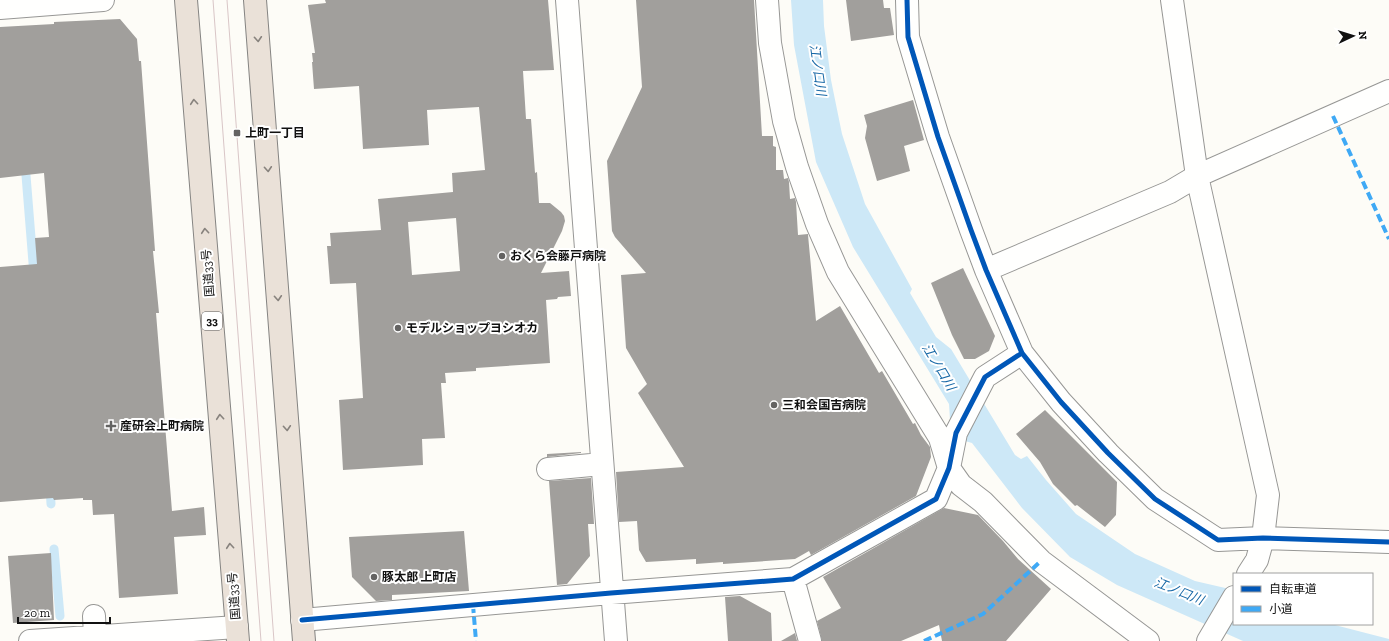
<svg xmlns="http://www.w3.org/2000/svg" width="1389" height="641" font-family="'Zilla Slab','Noto Sans JP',serif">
<rect width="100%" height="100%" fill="#fdfcf7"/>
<!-- water -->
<path fill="#cde8f7" d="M 791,0 L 823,0 L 824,26 L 831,80 L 842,134 L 865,204 L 912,289 L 910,293 L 936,337 L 951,349 L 1015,455 L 1021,459 L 1027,456 L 1046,480 L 1076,514 L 1135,554 L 1195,581 L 1234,590 L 1234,624 L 1331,624 L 1389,639 L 1389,641 L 1243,641 L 1117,585 L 1070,557 L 1022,508 L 972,443 L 965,441 L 950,420 L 949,404 L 853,247 L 816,162 L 794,45 Z"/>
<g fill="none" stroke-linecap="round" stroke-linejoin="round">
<!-- stream -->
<path stroke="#cde8f7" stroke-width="9" d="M 25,163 L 34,275
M 50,486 L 51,504
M 54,549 L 60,616"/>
</g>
<!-- building -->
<path fill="#a19f9c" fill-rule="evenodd" d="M 325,0 L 548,0 L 554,70 L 523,71 L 526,119 L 531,119 L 535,173 L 537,172 L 539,203 L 550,203 L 561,212 L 564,216 L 565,221 L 562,231 L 541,273 L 569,271 L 571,296 L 558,297 L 557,299 L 546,300 L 550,363 L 476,368 L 476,371 L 445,373 L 446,383 L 441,383 L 445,438 L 422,439 L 423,465 L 343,470 L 339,400 L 363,398 L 356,283 L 330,284 L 327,246 L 331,246 L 330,233 L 381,230 L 378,199 L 453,192 L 452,173 L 485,170 L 479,107 L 427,110 L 429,145 L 363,149 L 359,86 L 314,89 L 312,62 L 313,62 L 312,53 L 315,53 L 308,5 L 326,3 ZM 456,218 L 460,271 L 412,275 L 408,222 Z
M 636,0 L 754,0 L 762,136 L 773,136 L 773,146 L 776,147 L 776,170 L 783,170 L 784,179 L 788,178 L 789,182 L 790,199 L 795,198 L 796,202 L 798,235 L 808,234 L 808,235 L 816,321 L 840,306 L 879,373 L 882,371 L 913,424 L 915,423 L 921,435 L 930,447 L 931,457 L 916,496 L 811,555 L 809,551 L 795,559 L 723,564 L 723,562 L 696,564 L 696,559 L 646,562 L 639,550 L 637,521 L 619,522 L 616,472 L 684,467 L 638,393 L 647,384 L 626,348 L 621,275 L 646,273 L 615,237 L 612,231 L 607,161 L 642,87 Z
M 846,0 L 883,0 L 884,8 L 890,8 L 894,35 L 851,41 Z
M 120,19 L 137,39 L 139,61 L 141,61 L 155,251 L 153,251 L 159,313 L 156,313 L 172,511 L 204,507 L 206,535 L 174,537 L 178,594 L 119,598 L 114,514 L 93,515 L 92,500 L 83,500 L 83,498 L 54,500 L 53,498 L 0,502 L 0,267 L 37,264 L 35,238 L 49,237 L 44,173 L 0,178 L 0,27 L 54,24 L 54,22 Z
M 913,100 L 924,140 L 904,146 L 910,171 L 877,181 L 865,138 L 867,126 L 864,115 Z
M 963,268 L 995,336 L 989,351 L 975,359 L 964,359 L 952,335 L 931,283 Z
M 1045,410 L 1117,482 L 1116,515 L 1105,527 L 1077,505 L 1075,506 L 1053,484 L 1040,462 L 1016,434 Z
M 581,452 L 581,453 L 547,457 L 547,454 Z
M 591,478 L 594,524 L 588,524 L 590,556 L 567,584 L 557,585 L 549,481 Z
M 944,508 L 978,515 L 1003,541 L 1018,559 L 1051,589 L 1006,641 L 942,641 L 939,625 L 901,641 L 822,641 L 817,621 L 841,608 L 823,577 Z
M 464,531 L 469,591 L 392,595 L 392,600 L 376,601 L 352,577 L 349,537 Z
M 51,553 L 54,620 L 13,623 L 8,556 Z
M 740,596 L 771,613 L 772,641 L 728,641 L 725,597 Z
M 795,633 L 797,641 L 781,641 Z"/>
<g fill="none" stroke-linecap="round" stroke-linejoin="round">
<defs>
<path id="minor" d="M 567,0 L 616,641
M 767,0 L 770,43 L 784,121 L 797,167 L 817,224 L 838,272 L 940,438 L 949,468 L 961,485 L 983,502 L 1041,561 L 1148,641
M 907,0 L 908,37 L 938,137 L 971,230 L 986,270 L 1022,353 L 1061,402 L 1108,453 L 1155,499 L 1218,540 L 1263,538 L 1389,542
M 1172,0 L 1197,176 L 1268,495 L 1263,538 L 1257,560 L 1248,574
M 0,8 L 103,0
M 986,270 L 1170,192 L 1197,176 L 1389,91
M 548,469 L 602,464
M 793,579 L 810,641
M 94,616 L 95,636
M 302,620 L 611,593 L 793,579 L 936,499 L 949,468 L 956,433 L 985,377 L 1022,353
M 30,641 L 237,627
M 1208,641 L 1234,597"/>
<path id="highway" d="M 186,0 L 238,641
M 255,0 L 304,641"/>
</defs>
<!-- minor casing -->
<use href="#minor" stroke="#979795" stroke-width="24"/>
<!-- highway casing -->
<use href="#highway" stroke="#858482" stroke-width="24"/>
<!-- minor -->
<use href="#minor" stroke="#fffffe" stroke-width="22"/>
<!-- highway -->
<use href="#highway" stroke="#eae1d8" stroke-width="22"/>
<!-- tram -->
<path stroke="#d9c6c7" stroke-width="1" d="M 213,0 L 261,641
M 227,0 L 274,641"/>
<!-- quiet -->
<path stroke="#3fa9f5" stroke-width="4" stroke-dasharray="8 4" stroke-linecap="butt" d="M 1333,116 L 1389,239
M 473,605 L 476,641
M 924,641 L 983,614 L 1041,561"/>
<defs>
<path id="cycleway" d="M 907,0 L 908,37 L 938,137 L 971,230 L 986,270 L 1022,353 L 1061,402 L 1108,453 L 1155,499 L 1218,540 L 1263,538 L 1389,542
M 302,620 L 611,593 L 793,579 L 936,499 L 949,468 L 956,433 L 985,377 L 1022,353"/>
</defs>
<!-- cycleway casing -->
<use href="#cycleway" stroke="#fff" stroke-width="8"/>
<!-- cycleway -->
<use href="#cycleway" stroke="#0057b8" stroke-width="5"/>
</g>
<!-- one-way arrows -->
<defs><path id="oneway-chevron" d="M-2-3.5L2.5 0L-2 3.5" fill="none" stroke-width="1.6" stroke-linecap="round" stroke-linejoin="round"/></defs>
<g stroke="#88837e">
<use href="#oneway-chevron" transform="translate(258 39) rotate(86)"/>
<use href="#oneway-chevron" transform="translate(194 102) rotate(-95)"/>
<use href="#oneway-chevron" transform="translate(268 169) rotate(86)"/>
<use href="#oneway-chevron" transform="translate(205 231) rotate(-95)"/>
<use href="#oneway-chevron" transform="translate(278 298) rotate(86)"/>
<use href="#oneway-chevron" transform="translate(220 417) rotate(-95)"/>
<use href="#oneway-chevron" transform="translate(287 428) rotate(86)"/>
<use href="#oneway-chevron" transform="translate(230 546) rotate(-95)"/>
</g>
<!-- markers -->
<g fill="#646362" stroke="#fff" stroke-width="1.5">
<rect x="233" y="129" width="8" height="8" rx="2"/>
<circle cx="502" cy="256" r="4"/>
<circle cx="398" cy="328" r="4"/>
<circle cx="774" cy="405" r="4"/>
<path d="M109 420h4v4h4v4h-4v4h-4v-4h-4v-4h4z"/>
<circle cx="374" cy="577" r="4"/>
</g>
<g text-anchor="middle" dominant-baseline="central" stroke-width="4" stroke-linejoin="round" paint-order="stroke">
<!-- shield labels -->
<rect fill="#fff" stroke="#585858" stroke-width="1" x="202" y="312" width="20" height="18" rx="3"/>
<g font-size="11" font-weight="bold" fill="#111">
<text x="212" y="321">33</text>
</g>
<!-- poi labels -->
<g font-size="12" font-weight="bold" fill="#111" stroke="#fff" text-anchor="start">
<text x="245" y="133">上町一丁目</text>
<text x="510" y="256">おくら会藤戸病院</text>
<text x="406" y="328">モデルショップヨシオカ</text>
<text x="782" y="405">三和会国吉病院</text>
<text x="120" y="426">産研会上町病院</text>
<text x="382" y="577">豚太郎 上町店</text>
</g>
<!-- street labels -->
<g font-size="12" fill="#111" stroke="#fff">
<text transform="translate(208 273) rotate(-95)">国道33号</text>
<text transform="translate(234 596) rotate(-95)">国道33号</text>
</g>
<!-- water labels -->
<g font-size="13" font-style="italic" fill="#1768a6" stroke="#fff">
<text transform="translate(818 70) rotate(82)">江ノ口川</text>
<text transform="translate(939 367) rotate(59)">江ノ口川</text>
<text transform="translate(1179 591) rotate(22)">江ノ口川</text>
</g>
</g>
<!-- legend -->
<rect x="1233" y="573" width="140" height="52" fill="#ffffff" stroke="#a0a0a0"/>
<rect x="1241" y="586" width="20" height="6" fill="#0057b8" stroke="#a0a0a0"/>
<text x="1269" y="593" font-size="12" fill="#111111">自転車道</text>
<rect x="1241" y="606" width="20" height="6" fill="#3fa9f5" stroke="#a0a0a0"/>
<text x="1269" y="613" font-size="12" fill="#111111">小道</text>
<!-- north arrow -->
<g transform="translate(1353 36) rotate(86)" stroke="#ffffff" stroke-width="3" paint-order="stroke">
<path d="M0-3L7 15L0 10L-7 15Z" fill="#111111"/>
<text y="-6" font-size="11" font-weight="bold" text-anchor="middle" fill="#111111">N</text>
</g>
<!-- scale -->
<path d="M18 617v6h92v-6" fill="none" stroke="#111111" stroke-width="2"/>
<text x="24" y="617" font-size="12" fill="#111111" stroke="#ffffff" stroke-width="3" paint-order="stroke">20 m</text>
</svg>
